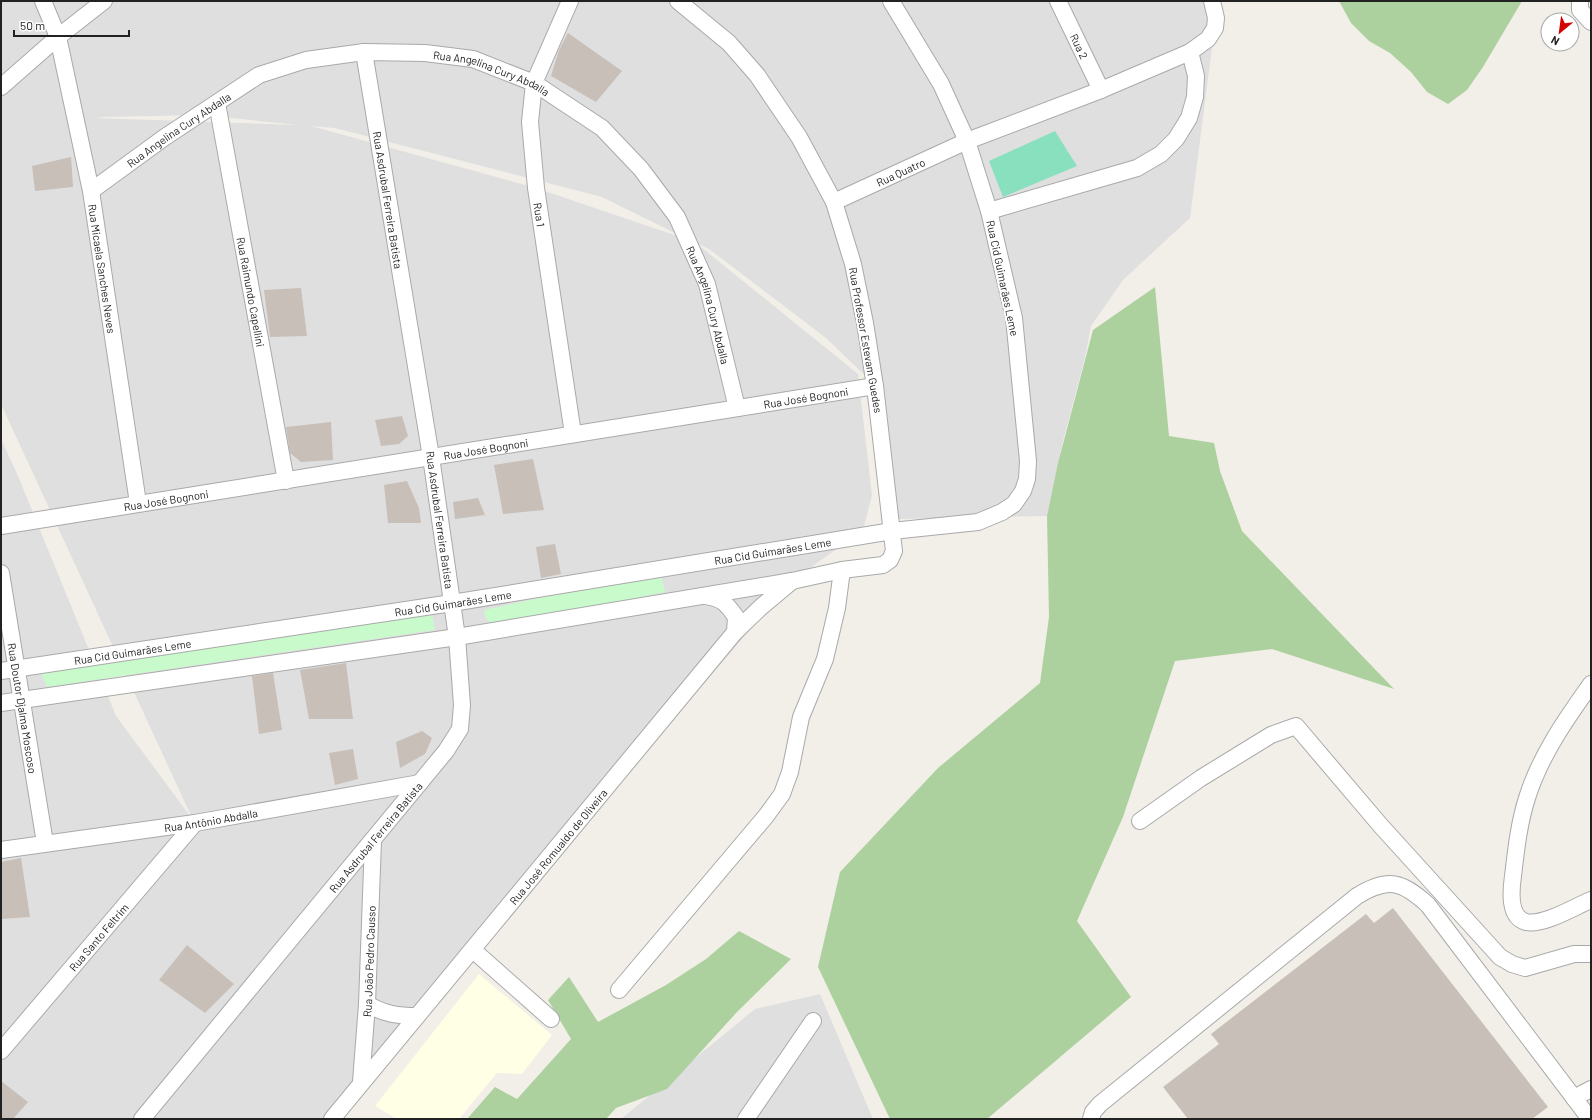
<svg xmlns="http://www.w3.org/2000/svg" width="1592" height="1120" font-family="Barlow,sans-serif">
<rect width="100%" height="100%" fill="#f2efe9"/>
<!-- residential -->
<path fill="#e0dfdf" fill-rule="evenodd" d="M 1,1 L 1218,1 L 1190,218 L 1123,280 L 1091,326 L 1085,358 L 1063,441 L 1047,516 L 898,519 L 876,386 L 826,338 L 709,249 L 696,243 L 858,374 L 872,495 L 863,530 L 792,581 L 361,1082 L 332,1119 L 1,1119 L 1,439 L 18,476 L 116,716 L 193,820 L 1,404 ZM 201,115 L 299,125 L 95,118 L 104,117 ZM 311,126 L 335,128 L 602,197 L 689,240 L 536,188 Z
M 820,994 L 873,1119 L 621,1119 L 755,1009 Z"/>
<!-- education -->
<path fill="#ffffe5" d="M 479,974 L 552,1035 L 522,1074 L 497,1073 L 459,1119 L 397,1119 L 375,1106 Z"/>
<!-- forest -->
<path fill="#add19e" d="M 1339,1 L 1522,1 L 1483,67 L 1467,90 L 1448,104 L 1427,92 L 1411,72 L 1390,53 L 1369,41 L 1351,23 Z
M 1155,287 L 1169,436 L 1214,443 L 1220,471 L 1242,531 L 1394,689 L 1272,649 L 1175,661 L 1123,817 L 1077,921 L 1131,997 L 987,1119 L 890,1119 L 818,967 L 840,872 L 938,768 L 1040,683 L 1049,617 L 1047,516 L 1058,463 L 1093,330 Z
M 739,931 L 791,959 L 737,1012 L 667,1089 L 616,1108 L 606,1119 L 467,1119 L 495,1087 L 517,1099 L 571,1039 L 548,1000 L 569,977 L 598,1022 L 666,985 L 706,959 Z"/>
<!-- park -->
<path fill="#c8facc" d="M 660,572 L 665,592 L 536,618 L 492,625 L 485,617 L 484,610 Z
M 432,614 L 435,630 L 47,687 L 41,673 Z"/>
<!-- pitch -->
<path fill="#88e0be" d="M 1055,131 L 1077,166 L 1003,197 L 989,161 Z"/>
<!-- building -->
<path fill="#c7bfb8" d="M 568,33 L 622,71 L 596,102 L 551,76 L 559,50 Z
M 71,157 L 73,187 L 35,191 L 32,166 Z
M 301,288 L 307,336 L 270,337 L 264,290 Z
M 402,416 L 408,436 L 399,444 L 381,446 L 375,420 Z
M 331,422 L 333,460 L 301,462 L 290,453 L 286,427 Z
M 533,459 L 544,510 L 503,514 L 494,465 Z
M 407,481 L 419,508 L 421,523 L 388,523 L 384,485 Z
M 478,498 L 485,515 L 455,519 L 453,502 Z
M 555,544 L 561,574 L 541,578 L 536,547 Z
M 346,663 L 353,719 L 309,719 L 300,670 Z
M 273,673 L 282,730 L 259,734 L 252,676 Z
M 422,731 L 432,738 L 425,754 L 400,768 L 396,742 Z
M 353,749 L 358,779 L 335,785 L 329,753 Z
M 21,858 L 30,917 L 1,919 L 1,862 Z
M 1393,908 L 1548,1107 L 1532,1119 L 1188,1119 L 1163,1087 L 1219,1044 L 1211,1034 L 1366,914 L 1374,923 Z
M 187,945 L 234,984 L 205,1013 L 159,980 Z
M 1,1081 L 28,1102 L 13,1119 L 1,1119 Z"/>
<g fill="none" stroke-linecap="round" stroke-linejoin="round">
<defs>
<g id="minor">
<path id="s1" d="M 43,1 L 58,37 L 91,191 L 138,503"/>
<path id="s2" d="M 570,1 L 534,83 L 530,122 L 536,188 L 573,434"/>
<path id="s3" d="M 1058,1 L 1101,90"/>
<path d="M 1580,1 L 1580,10 L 1591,22"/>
<path d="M 1,87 L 58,37 L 104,1"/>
<path id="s4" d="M 217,103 L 286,481"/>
<path id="s5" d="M 91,191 L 165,137 L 259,75 L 306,60 L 364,52 L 425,53 L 473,59 L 534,83 L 602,128 L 641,169 L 677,217 L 707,284 L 737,408"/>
<path id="s6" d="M 834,202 L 967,141 L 1101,90 L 1190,52 L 1208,39 L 1215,28 L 1216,18 L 1212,1"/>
<path d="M 989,211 L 1137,168 L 1161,154 L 1176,139 L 1189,118 L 1195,97 L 1196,76 L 1190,52"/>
<path id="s7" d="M 1,526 L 875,386"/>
<path id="s8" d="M 1,573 L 45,843"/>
<path d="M 706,596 C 723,599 726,603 736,617 L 735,632"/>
<path id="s9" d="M 1,671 L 452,603 L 892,531 L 978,522 L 1002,512 L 1014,504 L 1023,491 L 1027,479 L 1028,461 L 1014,318 L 989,211 L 967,141 L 941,84 L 891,1"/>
<path d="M 1591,684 C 1566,719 1540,756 1527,798 C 1519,823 1516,850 1513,876 C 1511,890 1508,917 1526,922 C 1543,926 1574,907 1591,900"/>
<path d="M 1,703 L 457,637 L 792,581 L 842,570 L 883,565 L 890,560 L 894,551 L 875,386 L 865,323 L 853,264 L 834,202 L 799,137 L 757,75 L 729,43 L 678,1"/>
<path d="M 1140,821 L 1201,778 L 1271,735 L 1296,726 L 1381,826 L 1500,957 L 1512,964 L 1525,968 L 1574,954 L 1591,954"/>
<path id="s10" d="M 1,850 L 195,823 L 420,783"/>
<path d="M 473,950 L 551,1019"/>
<path d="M 619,990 L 766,816 L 782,794 L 790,772 L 801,717 L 825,659 L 837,608 L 842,570"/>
<path d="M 367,1004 C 384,1014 398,1016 417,1016"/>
<path id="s11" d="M 1,1051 L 195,823"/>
<path id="s12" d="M 361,1082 L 367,1004 L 373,841"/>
<path d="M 1574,1098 L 1591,1089"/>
<path id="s13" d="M 142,1119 L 446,751 L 460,729 L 462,705 L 457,637 L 431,457 L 364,52"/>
<path id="s14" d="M 332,1119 L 735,632 L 761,607 L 792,581"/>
<path d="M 746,1119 L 813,1021"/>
<path d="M 1091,1119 L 1093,1112 L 1100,1104 L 1357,896 C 1388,877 1402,881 1428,905 L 1590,1119"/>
</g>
</defs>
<!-- minor casing -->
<use href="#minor" stroke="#a9a9a9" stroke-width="18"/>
<!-- minor -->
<use href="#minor" stroke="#fff" stroke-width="16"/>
</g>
<g text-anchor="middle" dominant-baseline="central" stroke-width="4" stroke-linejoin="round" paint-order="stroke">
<!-- street labels -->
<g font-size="11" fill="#222" stroke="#fff">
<text stroke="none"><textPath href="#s3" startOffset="50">Rua 2</textPath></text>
<text stroke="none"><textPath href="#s5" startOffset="443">Rua Angelina Cury Abdalla</textPath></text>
<text stroke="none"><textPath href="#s5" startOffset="107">Rua Angelina Cury Abdalla</textPath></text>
<text stroke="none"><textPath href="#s6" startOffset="73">Rua Quatro</textPath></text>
<text transform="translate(388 200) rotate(81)">Rua Asdrubal Ferreira Batista</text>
<text stroke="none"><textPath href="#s2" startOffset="222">Rua 1</textPath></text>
<text stroke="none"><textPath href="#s1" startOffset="275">Rua Micaela Sanches Neves</textPath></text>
<text transform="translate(1003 278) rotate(78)">Rua Cid Guimarães Leme</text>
<text stroke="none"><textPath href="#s4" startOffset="192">Rua Raimundo Capellini</textPath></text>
<text stroke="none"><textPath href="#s5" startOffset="779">Rua Angelina Cury Abdalla</textPath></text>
<text transform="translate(866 340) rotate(80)">Rua Professor Estevam Guedes</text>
<text stroke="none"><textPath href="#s7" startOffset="815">Rua José Bognoni</textPath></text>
<text stroke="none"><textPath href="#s7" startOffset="491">Rua José Bognoni</textPath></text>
<text stroke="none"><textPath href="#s7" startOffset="167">Rua José Bognoni</textPath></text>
<text transform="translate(440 520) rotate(82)">Rua Asdrubal Ferreira Batista</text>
<text stroke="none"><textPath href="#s9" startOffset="781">Rua Cid Guimarães Leme</textPath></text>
<text stroke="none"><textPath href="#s9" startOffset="457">Rua Cid Guimarães Leme</textPath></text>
<text stroke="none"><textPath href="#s9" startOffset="133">Rua Cid Guimarães Leme</textPath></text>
<text stroke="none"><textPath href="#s8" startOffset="137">Rua Doutor Djalma Moscoso</textPath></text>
<text stroke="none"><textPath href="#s10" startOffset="212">Rua Antônio Abdalla</textPath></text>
<text stroke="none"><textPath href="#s13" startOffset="366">Rua Asdrubal Ferreira Batista</textPath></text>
<text stroke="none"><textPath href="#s14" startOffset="354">Rua José Romualdo de Oliveira</textPath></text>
<text stroke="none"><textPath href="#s11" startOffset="150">Rua Santo Feltrim</textPath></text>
<text stroke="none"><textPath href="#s12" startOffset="121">Rua João Pedro Causso</textPath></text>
</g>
</g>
<!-- border -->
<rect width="1592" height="1120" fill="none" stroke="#222222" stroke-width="4"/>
<!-- north arrow -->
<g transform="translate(1560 32) rotate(209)"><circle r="19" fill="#ffffff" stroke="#a7a7a7"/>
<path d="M0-3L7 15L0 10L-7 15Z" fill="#d40000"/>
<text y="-6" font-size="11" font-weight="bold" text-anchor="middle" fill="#222222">N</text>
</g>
<!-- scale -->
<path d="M14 30v6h115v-6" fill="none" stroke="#222222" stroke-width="2"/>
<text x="20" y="30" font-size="12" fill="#222222" stroke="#ffffff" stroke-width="3" paint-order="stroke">50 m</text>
</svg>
